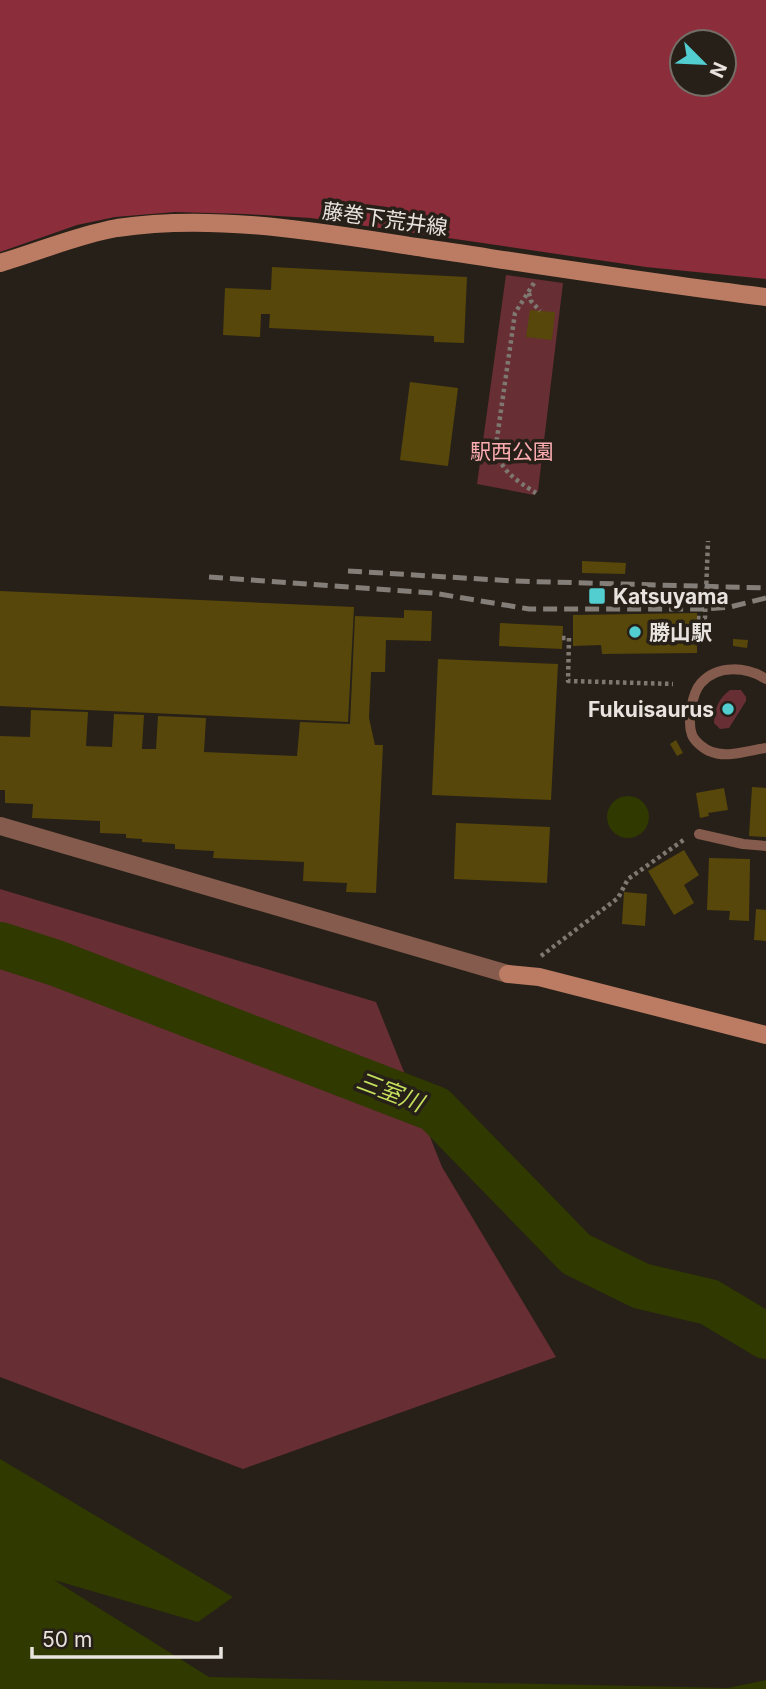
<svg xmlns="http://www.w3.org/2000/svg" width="766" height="1689" font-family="Inter,'Noto Sans JP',sans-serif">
<rect width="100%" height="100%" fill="#272018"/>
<!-- green -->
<path fill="#672e34" d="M 506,275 L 563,283 L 538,491 L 534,495 L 477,484 Z
M 730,690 L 741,690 L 746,697 L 746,701 L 729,728 L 720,729 L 714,723 C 714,709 719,698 730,690 Z
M 0,889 L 376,1002 L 442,1167 L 556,1357 L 243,1469 L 0,1377 Z"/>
<!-- forest -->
<path fill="#8c2d3b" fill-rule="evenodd" d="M 0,0 L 766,0 L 766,279 L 646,267 L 311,218 L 245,214 L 175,212 L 115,217 L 77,225 L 0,252 ZM 682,42 L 724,42 L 724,84 L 682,84 Z"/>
<!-- water -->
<path fill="#2f3900" d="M607 817a21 21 0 1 1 42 0a21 21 0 1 1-42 0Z
M 0,1459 L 233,1597 L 198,1622 L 54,1580 L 209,1677 L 728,1688 L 766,1680 L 766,1689 L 0,1689 Z"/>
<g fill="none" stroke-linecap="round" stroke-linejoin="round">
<!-- river -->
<path stroke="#2f3900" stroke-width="46" d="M 0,945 L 56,963 L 435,1109 L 576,1254 L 641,1286 L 709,1302 L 766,1336"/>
</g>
<!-- building -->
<path fill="#57470a" d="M 272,267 L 467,277 L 464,343 L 434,342 L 434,336 L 269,328 L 270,314 L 261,314 L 260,337 L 223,335 L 225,288 L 271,290 Z
M 530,310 L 555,312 L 552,340 L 526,337 Z
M 410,382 L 458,388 L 448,466 L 400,460 Z
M 582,561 L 626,563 L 625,574 L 582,573 Z
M 0,591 L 354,607 L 348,722 L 0,706 Z
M 404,610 L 432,611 L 431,641 L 386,640 L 385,672 L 371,672 L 369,718 L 375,745 L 383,745 L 376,893 L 346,892 L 347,883 L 303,881 L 304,862 L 213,858 L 214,851 L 175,849 L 175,844 L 142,842 L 142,839 L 126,838 L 126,834 L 100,833 L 100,821 L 32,818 L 33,804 L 5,803 L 5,790 L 0,790 L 0,736 L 30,737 L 31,710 L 88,712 L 86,746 L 112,747 L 114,714 L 144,715 L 142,749 L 156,749 L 158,716 L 206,718 L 204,752 L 297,756 L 300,722 L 350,724 L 355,616 L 404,618 Z
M 697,613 L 697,653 L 602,654 L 601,645 L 573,646 L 573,615 Z
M 500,623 L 563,626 L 562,649 L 499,646 Z
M 733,639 L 748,640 L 747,648 L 733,646 Z
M 438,659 L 558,664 L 551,800 L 432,795 Z
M 676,740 L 683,753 L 677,756 L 670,744 Z
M 752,787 L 766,788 L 766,837 L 749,836 Z
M 724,788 L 728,810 L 708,813 L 709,816 L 700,818 L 696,793 Z
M 456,823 L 550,827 L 547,883 L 454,879 Z
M 684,850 L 699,875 L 684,885 L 694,903 L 674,915 L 648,871 Z
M 709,858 L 750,859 L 749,921 L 729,920 L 730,911 L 707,910 Z
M 624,892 L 647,894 L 645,926 L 622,924 Z
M 756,909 L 766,910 L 766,941 L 754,940 Z"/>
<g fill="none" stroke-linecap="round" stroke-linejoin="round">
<!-- path -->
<path stroke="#7e7871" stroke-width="4.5" stroke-dasharray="3.5 3.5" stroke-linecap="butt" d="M 534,283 L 515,313 L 496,445 C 498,470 516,480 536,493
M 529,293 L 531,301 L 540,311
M 697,618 L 705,618 L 708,541
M 562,638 L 569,638 L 568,681 L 673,684
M 541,956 L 618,898 L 628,879 L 685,839"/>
<!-- lane -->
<path stroke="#845b4c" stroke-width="10" d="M 766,679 C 747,667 718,664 701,683 C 692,693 687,722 692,735 C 695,742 705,750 712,752 C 727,758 751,750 766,748
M 699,834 L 743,844 L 766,846"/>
<!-- street -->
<path stroke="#845b4c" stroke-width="18" d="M 0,826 L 508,974"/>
<!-- secondary -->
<path stroke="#bc7c64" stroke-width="18" d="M 0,263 C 38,252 77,235 117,228 C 218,213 324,233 424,248 C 538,265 652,283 766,297
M 508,974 L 539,977 L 766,1035"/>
<!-- rail -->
<path stroke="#847e78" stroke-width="5" stroke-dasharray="14 7" stroke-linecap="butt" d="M 348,571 L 514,581 L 766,588
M 209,577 L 433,593 L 529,609 L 705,609 L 730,607 L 766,598"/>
</g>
<!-- markers -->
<g fill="#52cdd0" stroke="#272018" stroke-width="2.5">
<rect x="588" y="587" width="18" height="18" rx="3.5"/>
<circle cx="635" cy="632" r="7"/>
<circle cx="728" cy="709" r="7"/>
</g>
<g text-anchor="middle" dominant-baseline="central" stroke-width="7" stroke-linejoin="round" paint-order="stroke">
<!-- street labels -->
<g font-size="21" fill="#e8e3de" stroke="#272018">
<text transform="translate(385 219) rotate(8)">藤巻下荒井線</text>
</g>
<!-- park labels -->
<g font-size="21" fill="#fdacb1" stroke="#272018">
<text x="512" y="451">駅西公園</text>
</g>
<!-- poi labels -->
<g font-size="21" font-weight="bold" fill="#e8e3de" stroke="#272018" text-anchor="start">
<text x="613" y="596">Katsuyama</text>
<text x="649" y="632">勝山駅</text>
<text x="714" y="709" text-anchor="end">Fukuisaurus</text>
</g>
<!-- water labels -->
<g font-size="23" font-style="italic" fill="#c4df5b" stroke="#272018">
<text transform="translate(390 1092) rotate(21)">三室川</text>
</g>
</g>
<!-- north arrow -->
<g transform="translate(703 63) rotate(114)"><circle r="33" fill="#272018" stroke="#746e67" stroke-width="2"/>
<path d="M0-5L12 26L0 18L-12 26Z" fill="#52cdd0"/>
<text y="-10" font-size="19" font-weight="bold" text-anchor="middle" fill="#e8e3de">N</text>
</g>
<!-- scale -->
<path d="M32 1647v10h189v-10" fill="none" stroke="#e8e3de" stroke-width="3.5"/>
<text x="42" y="1647" font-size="21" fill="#e8e3de" stroke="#272018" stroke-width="5" paint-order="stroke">50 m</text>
</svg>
